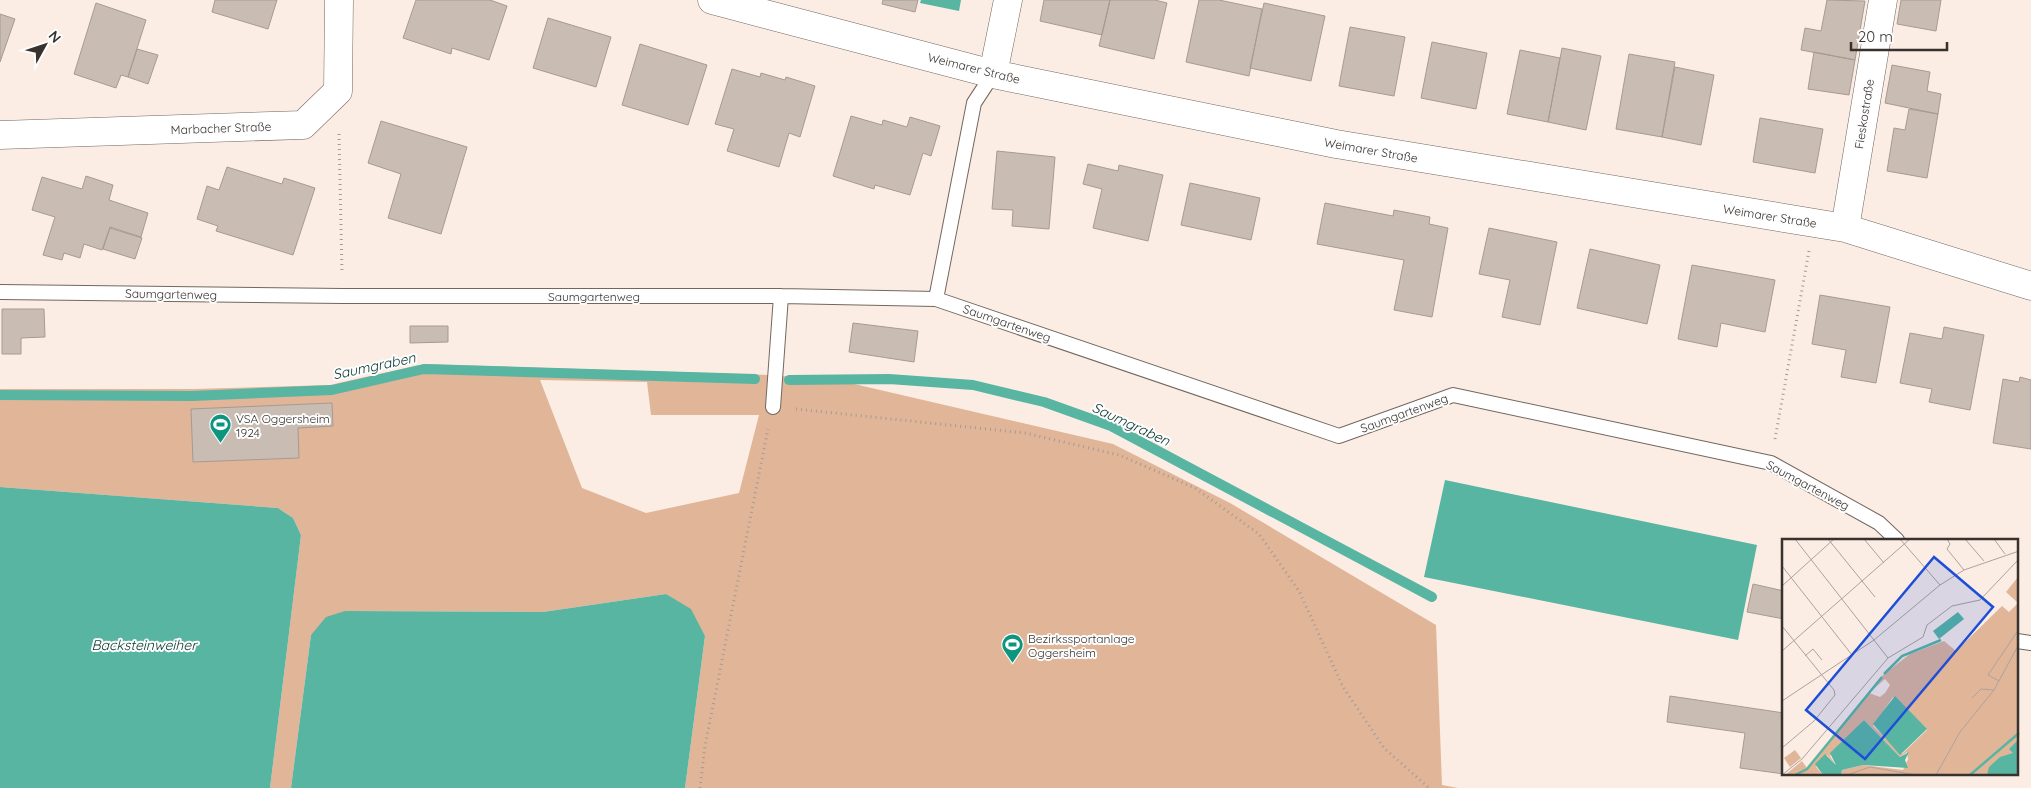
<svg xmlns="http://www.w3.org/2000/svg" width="2031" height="788" font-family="Quicksand,sans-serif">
<rect width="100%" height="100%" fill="#fbede4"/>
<!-- green -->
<path fill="#e1b598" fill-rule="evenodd" d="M 424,364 L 768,375 L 837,380 L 1113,444 L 1230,503 L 1436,625 L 1442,785 L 1458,788 L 685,788 L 705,636 L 666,594 L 543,612 L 345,611 L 311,635 L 291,788 L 270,788 L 301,535 L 293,518 L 278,508 L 0,487 L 0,389 L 193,389 L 330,385 ZM 540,380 L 647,382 L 651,415 L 759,415 L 739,493 L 646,513 L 582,488 Z"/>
<!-- water -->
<path fill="#58b5a2" d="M 921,0 L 961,0 L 959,11 L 920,3 Z
M 1445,480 L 1757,545 L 1738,640 L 1424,577 Z
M 0,487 L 278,508 L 293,518 L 301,535 L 270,788 L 0,788 Z
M 666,594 L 691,609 L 705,636 L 685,788 L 291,788 L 311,635 L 326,617 L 345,611 L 543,612 Z"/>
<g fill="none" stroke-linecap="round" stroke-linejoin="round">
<!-- stream -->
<path stroke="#58b5a2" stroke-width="10" d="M 789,380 L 889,379 L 973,385 L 1044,402 L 1111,426 L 1432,597
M 0,395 L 192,396 L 332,390 L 424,369 L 755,379"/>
</g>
<!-- building -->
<path fill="#c9bcb3" stroke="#a69a92" d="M 215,0 L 277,0 L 268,29 L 212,12 Z
M 416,0 L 490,0 L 507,6 L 489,60 L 452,48 L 451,54 L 403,38 Z
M 883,0 L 918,0 L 915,12 L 882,4 Z
M 1044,0 L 1110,0 L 1102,35 L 1040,21 Z
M 1110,0 L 1155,0 L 1167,3 L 1154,59 L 1099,46 Z
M 1199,0 L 1219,0 L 1262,9 L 1249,76 L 1186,62 Z
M 1827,0 L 1865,1 L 1855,60 L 1801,50 L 1805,28 L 1821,31 Z
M 1901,0 L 1941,0 L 1936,31 L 1897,24 Z
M 96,3 L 146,20 L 128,77 L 121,75 L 116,88 L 74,74 Z
M 1264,3 L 1325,16 L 1311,81 L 1250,68 Z
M 0,14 L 15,19 L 0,62 Z
M 548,18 L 611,37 L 596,87 L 533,68 Z
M 1350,27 L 1405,37 L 1394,96 L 1339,86 Z
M 1432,42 L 1487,53 L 1476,109 L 1421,98 Z
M 640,44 L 707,65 L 688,125 L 622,105 Z
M 1562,48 L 1601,56 L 1586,130 L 1548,122 Z
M 137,49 L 158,55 L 148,84 L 128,77 Z
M 1520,50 L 1560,58 L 1548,122 L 1507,114 Z
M 1814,52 L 1855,60 L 1849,95 L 1808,89 Z
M 1629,54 L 1675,62 L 1662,137 L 1616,129 Z
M 1892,65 L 1930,72 L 1927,91 L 1941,94 L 1938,114 L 1885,103 Z
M 1675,67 L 1714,75 L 1701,145 L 1662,137 Z
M 732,69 L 760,77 L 761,73 L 785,80 L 786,77 L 815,86 L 800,137 L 789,133 L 779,167 L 727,151 L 734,129 L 715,124 Z
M 1909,109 L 1938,114 L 1927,178 L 1887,171 L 1894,128 L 1905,130 Z
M 851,116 L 882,125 L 883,120 L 907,127 L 910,117 L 940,126 L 931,156 L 923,153 L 910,195 L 875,185 L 874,189 L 833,176 Z
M 1760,118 L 1823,129 L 1815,173 L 1753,162 Z
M 381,121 L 467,147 L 441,234 L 388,218 L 401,174 L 368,163 Z
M 997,151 L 1055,157 L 1049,229 L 1012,226 L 1013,210 L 992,209 Z
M 1088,164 L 1118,171 L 1119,165 L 1163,175 L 1148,241 L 1093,228 L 1102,189 L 1083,184 Z
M 227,167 L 282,184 L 284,178 L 315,188 L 293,255 L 216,231 L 218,226 L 197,219 L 207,186 L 219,190 Z
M 86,176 L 113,185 L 109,200 L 148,213 L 141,237 L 110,227 L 102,250 L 84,244 L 80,258 L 64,253 L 62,260 L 43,255 L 55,217 L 32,210 L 42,177 L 82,189 Z
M 1190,183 L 1260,198 L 1251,240 L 1181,225 Z
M 1325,203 L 1393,216 L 1394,210 L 1430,217 L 1429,224 L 1448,228 L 1432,317 L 1394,310 L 1404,260 L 1317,244 Z
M 110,228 L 142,238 L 135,259 L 103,249 Z
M 1489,228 L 1557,242 L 1540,325 L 1502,317 L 1510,280 L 1479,274 Z
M 1590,249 L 1660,265 L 1647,324 L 1577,308 Z
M 1692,265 L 1775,280 L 1765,332 L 1721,323 L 1717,347 L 1678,339 Z
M 1820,295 L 1890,307 L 1876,383 L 1841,377 L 1846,350 L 1812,344 Z
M 2,309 L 44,309 L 45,337 L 21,338 L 21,354 L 2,354 Z
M 853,323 L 918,331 L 914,362 L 849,352 Z
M 410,326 L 448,326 L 448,342 L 410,343 Z
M 1944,327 L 1984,335 L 1970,410 L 1929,402 L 1932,389 L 1900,383 L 1910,333 L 1942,339 Z
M 2020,377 L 2031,380 L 2031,449 L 1993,443 L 2003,379 L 2019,382 Z
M 332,403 L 333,426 L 298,428 L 299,458 L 193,462 L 191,409 Z
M 1753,584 L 1784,591 L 1784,619 L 1747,612 Z
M 1670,696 L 1784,713 L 1784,774 L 1740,768 L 1745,733 L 1667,722 Z"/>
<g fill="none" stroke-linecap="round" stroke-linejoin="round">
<defs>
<path id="lane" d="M 0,292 L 343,296 L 781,296 L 936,299 L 1339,436 L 1453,395 L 1771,463 L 1879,523 L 1897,540
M 936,299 L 974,103 L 993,74
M 773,407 L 781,296
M 2017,641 L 2031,643"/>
<path id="street" d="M 712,0 L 993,74 L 1336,144 L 1845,228 L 2031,286
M 993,74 L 1008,0
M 0,135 L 303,125 L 338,91 L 339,0
M 1845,228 L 1883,0"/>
</defs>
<!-- lane casing -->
<use href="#lane" stroke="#72675f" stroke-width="16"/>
<!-- street casing -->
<use href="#street" stroke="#72675f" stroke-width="29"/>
<!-- path -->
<path stroke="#a49a94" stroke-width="3" stroke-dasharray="1 4" stroke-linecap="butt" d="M 339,134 L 342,273
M 796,409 L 1025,433 L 1119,455 L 1195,488 L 1259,534 L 1299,591 L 1343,687 L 1384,748 L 1429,788
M 1775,439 L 1809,251
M 700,788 L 705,746 L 768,429"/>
<!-- lane -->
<use href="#lane" stroke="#fff" stroke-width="14"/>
<!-- street -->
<use href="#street" stroke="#fff" stroke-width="28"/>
</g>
<!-- icons -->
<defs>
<symbol id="stadium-pin" viewBox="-11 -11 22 30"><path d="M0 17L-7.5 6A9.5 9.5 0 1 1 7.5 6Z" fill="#0d9580" stroke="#fdfdfd"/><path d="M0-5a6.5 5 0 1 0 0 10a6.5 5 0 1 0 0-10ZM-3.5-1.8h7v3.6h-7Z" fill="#fff"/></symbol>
</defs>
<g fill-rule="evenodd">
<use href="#stadium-pin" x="208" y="412" width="25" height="34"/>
<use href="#stadium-pin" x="1000" y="632" width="25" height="34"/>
</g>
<g text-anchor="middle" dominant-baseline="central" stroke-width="4" stroke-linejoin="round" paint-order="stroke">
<!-- street labels -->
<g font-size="12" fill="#37322e" stroke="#fdfdfd">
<text transform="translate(974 68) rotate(14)">Weimarer Straße</text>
<text transform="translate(1864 114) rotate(-81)">Fieskostraße</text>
<text transform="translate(221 128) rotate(-2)">Marbacher Straße</text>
<text transform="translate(1371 150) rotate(10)">Weimarer Straße</text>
<text transform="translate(1770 216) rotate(9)">Weimarer Straße</text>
<text transform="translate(171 294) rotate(1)">Saumgartenweg</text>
<text x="594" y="296">Saumgartenweg</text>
<text transform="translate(1007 323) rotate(19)">Saumgartenweg</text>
<text transform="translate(1404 413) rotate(-20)">Saumgartenweg</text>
<text transform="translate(1808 485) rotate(28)">Saumgartenweg</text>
</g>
<!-- poi labels -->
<g font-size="12" fill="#37322e" stroke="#fdfdfd" text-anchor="start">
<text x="236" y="418">VSA Oggersheim<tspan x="236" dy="14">1924</tspan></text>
<text x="1028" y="638">Bezirkssportanlage<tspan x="1028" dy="14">Oggersheim</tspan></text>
</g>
<!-- water labels -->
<g font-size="14" font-style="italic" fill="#07352d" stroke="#fdfdfd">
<text transform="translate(374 366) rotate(-12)">Saumgraben</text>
<text transform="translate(1131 424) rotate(25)">Saumgraben</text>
<text x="144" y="645">Backsteinweiher</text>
</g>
</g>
<!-- overview -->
<g transform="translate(1782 539)">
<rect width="236" height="236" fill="#fbede4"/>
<path d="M 236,38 L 236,236 L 59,236 L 60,231 L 81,226 L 121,231 L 126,220 L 125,213 L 118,218 L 82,181 L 48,217 L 54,226 L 45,216 L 34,228 L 41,236 L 3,236 L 20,222 L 25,229 L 101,136 L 128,115 L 162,102 L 174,112 L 220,67 L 227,73 L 236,64 L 224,53 ZM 103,140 L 108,146 L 103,154 L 98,158 L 87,154 ZM 111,158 L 145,191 L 120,215 L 91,187 ZM 13,211 L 19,219 L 8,228 L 2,219 Z" fill="#e1b598" fill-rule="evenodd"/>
<path d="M 176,73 L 182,80 L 157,100 L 151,92 ZM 113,157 L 145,190 L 118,216 L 91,185 ZM 82,181 L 118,218 L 127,213 L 123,221 L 126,229 L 81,226 L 60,231 L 59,236 L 41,236 L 33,225 L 43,215 L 54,226 L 48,214 ZM 236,201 L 236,236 L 205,236 L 207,228 L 218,218 L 231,214 L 227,210 Z" fill="#58b5a2"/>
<path fill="none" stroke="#58b5a2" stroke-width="2.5" d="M 102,135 L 120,117 L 159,101M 13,236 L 25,230 L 100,138M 188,236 L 237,194"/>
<path fill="none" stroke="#ada29b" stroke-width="1" d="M 13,0 L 106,119M 46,0 L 93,58M 82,0 L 102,24M 118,0 L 158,46M 165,0 L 168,5 L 165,10 L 182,31M 183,0 L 202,22M 212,0 L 223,15M 0,27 L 70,116M 0,47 L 52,0M 0,87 L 52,151 L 53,156 L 32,182 L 0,209M 0,112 L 128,0M 23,117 L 31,110 L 40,121M 217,142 L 206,136 L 237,90M 190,159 L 199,150 L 212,151M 0,162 L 92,101 L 158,46 L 182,31 L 237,12M 0,236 L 20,220 L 106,119 L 141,98 L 145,86 L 170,67 L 198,61 L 237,20M 65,236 L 88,228 L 134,236M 154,236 L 178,193 L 212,151 L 237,105"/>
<path fill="#1d4ed8" fill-opacity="0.15" stroke="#1d4ed8" stroke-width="2.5" d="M 152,18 L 211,68 L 83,220 L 24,171 Z"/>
<rect width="236" height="236" fill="none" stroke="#37322e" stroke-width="2.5"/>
</g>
<!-- north arrow -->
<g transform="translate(45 45) rotate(50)" stroke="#fdfdfd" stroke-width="4" paint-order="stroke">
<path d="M0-4L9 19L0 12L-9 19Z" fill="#37322e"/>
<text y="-8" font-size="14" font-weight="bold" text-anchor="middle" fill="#37322e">N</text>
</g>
<!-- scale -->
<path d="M1851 42v8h96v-8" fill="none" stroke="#37322e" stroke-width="2.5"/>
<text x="1858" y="42" font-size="15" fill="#37322e" stroke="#fdfdfd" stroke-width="4" paint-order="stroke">20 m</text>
</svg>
